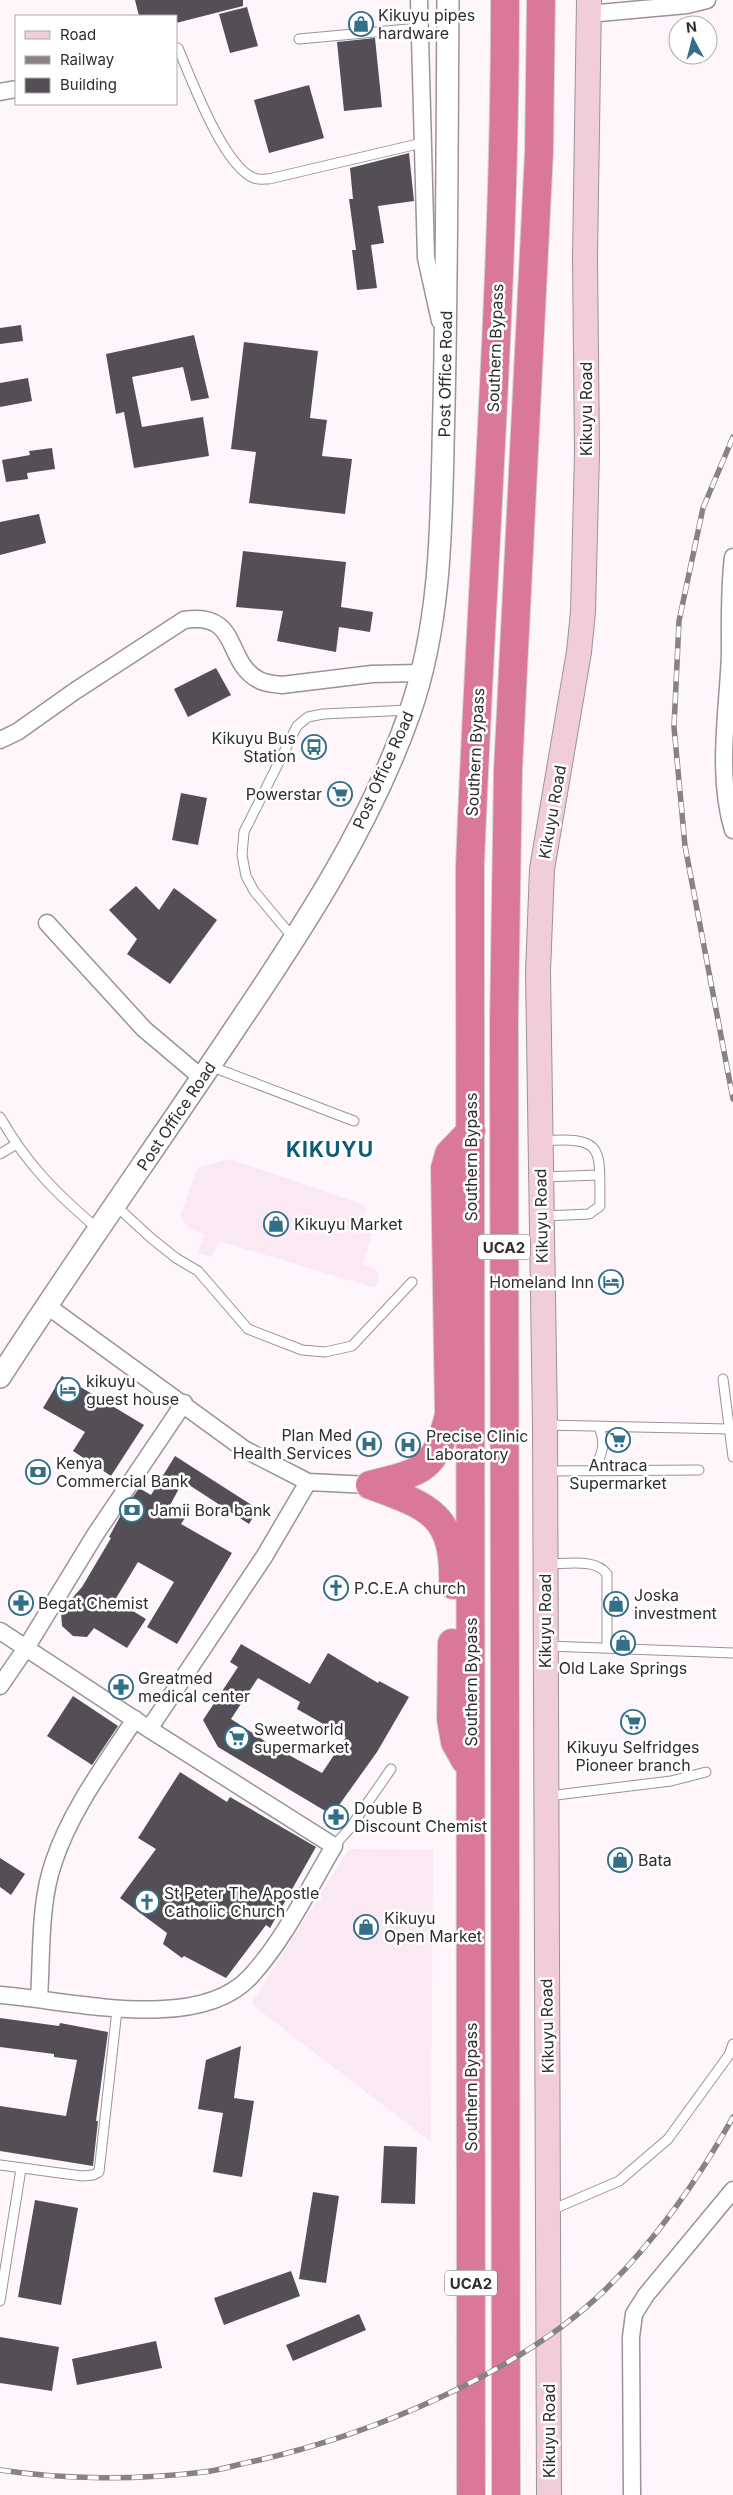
<svg xmlns="http://www.w3.org/2000/svg" width="733" height="2495" font-family="Inter,sans-serif">
<rect width="100%" height="100%" fill="#fff6fc"/>
<!-- built -->
<path fill="#fae8f3" d="M 230,1159 L 367,1206 L 362,1222 L 369,1227 L 372,1235 L 363,1264 L 375,1269 L 379,1277 L 375,1288 L 219,1241 L 212,1257 L 198,1253 L 204,1234 L 189,1228 L 180,1216 L 198,1167 Z
M 349,1849 L 433,1850 L 431,2142 L 251,2004 Z"/>
<!-- building -->
<path fill="#544f56" fill-rule="evenodd" d="M 135,0 L 243,0 L 243,6 L 176,23 L 176,16 L 139,16 Z
M 247,7 L 258,46 L 230,53 L 219,14 Z
M 375,38 L 382,107 L 344,111 L 337,42 Z
M 309,85 L 324,138 L 269,153 L 254,100 Z
M 409,153 L 414,201 L 378,206 L 384,243 L 371,245 L 377,288 L 357,290 L 352,250 L 356,250 L 349,199 L 353,199 L 350,168 Z
M 21,325 L 23,341 L 0,344 L 0,328 Z
M 194,335 L 209,398 L 191,401 L 183,367 L 132,377 L 142,427 L 203,417 L 209,456 L 134,468 L 124,412 L 116,414 L 106,354 Z
M 244,342 L 318,351 L 310,418 L 327,420 L 322,456 L 352,459 L 345,514 L 249,503 L 256,452 L 231,449 Z
M 28,378 L 32,401 L 0,407 L 0,383 Z
M 52,448 L 55,469 L 27,473 L 28,479 L 6,482 L 2,460 L 30,455 L 29,451 Z
M 39,514 L 46,543 L 0,555 L 0,522 Z
M 243,551 L 346,562 L 341,607 L 373,612 L 370,632 L 339,627 L 336,652 L 277,641 L 283,611 L 236,607 Z
M 216,668 L 231,695 L 188,717 L 174,689 Z
M 181,793 L 207,798 L 198,845 L 172,840 Z
M 136,886 L 159,910 L 174,888 L 217,920 L 170,984 L 127,954 L 137,939 L 109,910 Z
M 62,1376 L 144,1425 L 111,1476 L 73,1451 L 85,1432 L 43,1408 Z
M 175,1456 L 258,1509 L 249,1524 L 183,1481 L 168,1509 L 185,1518 L 181,1524 L 232,1553 L 177,1644 L 147,1627 L 174,1582 L 138,1562 L 115,1600 L 146,1619 L 127,1648 L 94,1628 L 87,1637 L 73,1636 L 62,1626 L 61,1611 L 82,1587 L 111,1538 L 109,1537 L 122,1513 L 139,1488 L 151,1495 Z
M 241,1644 L 310,1684 L 328,1653 L 378,1683 L 379,1681 L 409,1697 L 377,1752 L 332,1815 L 218,1747 L 203,1720 L 238,1667 L 230,1662 ZM 258,1678 L 300,1702 L 297,1709 L 346,1737 L 322,1773 L 274,1747 L 231,1719 Z
M 73,1696 L 118,1726 L 92,1765 L 47,1736 Z
M 180,1772 L 227,1802 L 230,1797 L 316,1847 L 270,1928 L 266,1925 L 226,1978 L 184,1956 L 182,1958 L 163,1944 L 167,1933 L 120,1898 L 156,1849 L 138,1838 Z
M 0,1858 L 25,1874 L 11,1895 L 0,1887 Z
M 0,2018 L 59,2026 L 60,2023 L 108,2032 L 96,2121 L 98,2121 L 93,2166 L 0,2151 L 0,2106 L 66,2116 L 77,2060 L 54,2057 L 54,2054 L 0,2047 Z
M 241,2046 L 234,2098 L 254,2101 L 242,2177 L 213,2172 L 223,2113 L 198,2109 L 206,2060 Z
M 384,2146 L 417,2147 L 415,2204 L 381,2203 Z
M 313,2192 L 339,2196 L 326,2283 L 299,2279 Z
M 35,2200 L 78,2208 L 61,2305 L 18,2297 Z
M 291,2271 L 300,2296 L 224,2325 L 214,2298 Z
M 359,2314 L 366,2330 L 293,2361 L 286,2345 Z
M 0,2337 L 59,2347 L 52,2391 L 0,2383 Z
M 156,2341 L 162,2368 L 77,2385 L 72,2359 Z"/>
<g fill="none" stroke-linecap="round" stroke-linejoin="round">
<defs>
<path id="service" d="M 299,39 L 419,28
M 178,48 C 191,78 223,166 254,178 C 258,180 265,179 269,179 L 422,143
M 294,939 L 254,891 L 246,876 L 242,855 L 244,832 L 297,726 L 308,717 L 323,714 L 410,710
M 210,1066 L 354,1121
M 0,1117 C 27,1165 58,1195 99,1230
M 543,1141 C 607,1136 599,1150 600,1206 L 589,1214 L 544,1216
M 0,1154 L 15,1145
M 541,1177 L 599,1175
M 115,1205 L 151,1238 L 176,1258 L 198,1271 L 248,1329 L 302,1350 L 325,1352 L 352,1346 L 412,1282
M 723,1379 L 733,1457
M 545,1425 L 729,1429
M 547,1471 L 699,1470
M 593,1471 C 602,1455 607,1443 598,1426
M 547,1564 C 566,1564 596,1558 607,1574 L 607,1648
M 548,1646 L 733,1653
M 548,1796 L 671,1781 L 706,1772
M 334,1846 L 350,1828 L 391,1769
M 0,2165 L 82,2176 L 93,2175 L 99,2172 L 117,2010
M 549,2211 L 619,2181 L 668,2139 L 729,2055 L 733,2044
M 0,2301 L 21,2169"/>
<path id="minor" d="M 419,0 L 426,258 L 440,321
M 588,14 L 687,5 L 707,0
M 0,92 L 16,89
M 733,557 C 729,590 730,621 730,653 C 728,711 716,774 733,830
M 0,740 L 17,732 L 75,691 L 184,620 C 241,611 224,662 259,680 C 266,684 275,684 282,685 L 372,674 L 420,673
M 47,923 L 144,1029 L 202,1078
M 46,1305 L 244,1449 L 308,1482 L 370,1485
M 0,1631 L 149,1729 L 334,1846 C 308,1890 284,1940 250,1977 C 197,2034 69,2000 0,1995
M 0,1686 L 26,1648 L 95,1535 L 184,1403
M 149,1729 L 264,1557 L 308,1482
M 39,1998 C 42,1954 39,1903 54,1861 C 71,1810 105,1765 135,1719
M 632,2495 L 631,2337 L 634,2314 L 646,2295 L 733,2190"/>
<path id="tertiary" d="M 0,1377 C 76,1259 158,1144 236,1027 C 303,928 370,826 410,712 C 444,614 441,509 444,406 C 447,271 447,135 448,0"/>
<path id="secondary" d="M 549,2495 L 545,1425 L 538,972 L 542,869 L 579,652 L 583,612 L 587,453 L 585,258 L 589,0"/>
<path id="trunk" d="M 370,1485 C 423,1472 435,1470 449,1415 L 445,1168 L 449,1154 L 471,1131
M 370,1485 C 431,1507 455,1515 453,1585
M 452,1643 L 451,1719 L 455,1742 L 465,1760
M 471,2495 L 470,866 C 481,577 505,289 505,0
M 506,2495 L 504,1020 L 508,770 L 539,152 L 541,0"/>
</defs>
<!-- service casing -->
<use href="#service" stroke="#9c9299" stroke-width="11"/>
<!-- minor casing -->
<use href="#minor" stroke="#9c9299" stroke-width="19"/>
<!-- tertiary casing -->
<use href="#tertiary" stroke="#9c9299" stroke-width="24"/>
<!-- secondary casing -->
<use href="#secondary" stroke="#9c9299" stroke-width="26"/>
<!-- trunk casing -->
<use href="#trunk" stroke="#d6d5d5" stroke-width="30"/>
<!-- service -->
<use href="#service" stroke="#fff" stroke-width="9"/>
<!-- minor -->
<use href="#minor" stroke="#fff" stroke-width="16"/>
<!-- tertiary -->
<use href="#tertiary" stroke="#fff" stroke-width="21"/>
<!-- secondary -->
<use href="#secondary" stroke="#f1cdd9" stroke-width="24"/>
<!-- trunk -->
<use href="#trunk" stroke="#da7898" stroke-width="28"/>
<defs>
<path id="rail" d="M 733,437 L 703,508 L 679,621 L 674,727 L 685,846 L 733,1099
M 0,2470 C 65,2480 139,2480 204,2472 C 221,2470 238,2464 255,2461 C 371,2435 522,2372 607,2288 C 657,2238 698,2180 733,2117"/>
</defs>
<!-- rail casing -->
<use href="#rail" stroke="#888286" stroke-width="5.5"/>
<!-- rail -->
<use href="#rail" stroke="#fff" stroke-width="4" stroke-dasharray="11" stroke-linecap="butt"/>
</g>
<!-- icons -->
<defs>
<symbol id="shop-ring" viewBox="-11 -11 22 22"><circle r="9.5" fill="#fff" stroke="#336f87" stroke-width="1.5"/><path d="M-5-2.5h2.3a2.7 3.5 0 0 1 5.4 0H5L5.5 6h-11ZM-1.5-2.5h3a1.5 2.3 0 0 0-3 0Z" fill="#336f87"/></symbol>
<symbol id="bus-ring" viewBox="-11 -11 22 22"><circle r="9.5" fill="#fff" stroke="#336f87" stroke-width="1.5"/><path d="M-5-6H5V4H4V6H2V4H-2V6H-4V4H-5ZM-3.5-4V0h7V-4ZM-3.5 1.2v1.5H-2V1.2ZM2 1.2v1.5H3.5V1.2Z" fill="#336f87"/></symbol>
<symbol id="supermarket-ring" viewBox="-11 -11 22 22"><circle r="9.5" fill="#fff" stroke="#336f87" stroke-width="1.5"/><path d="M-6-5.5h2.5l.6 2H6L4.5 2H-2.5L-4.4-4H-6ZM-1.5 3.2a1.3 1.3 0 1 0 .1 0ZM3 3.2a1.3 1.3 0 1 0 .1 0Z" fill="#336f87"/></symbol>
<symbol id="hotel-ring" viewBox="-11 -11 22 22"><circle r="9.5" fill="#fff" stroke="#336f87" stroke-width="1.5"/><path d="M-6-4.5h1.5V1H6V5H4.5V3h-9V5H-6ZM-4 0a1.8 1.8 0 1 1 3.6 0ZM.5 0V-2.5h3Q6-2.5 6 0Z" fill="#336f87"/></symbol>
<symbol id="hospital-ring" viewBox="-11 -11 22 22"><circle r="9.5" fill="#fff" stroke="#336f87" stroke-width="1.5"/><path d="M-5-5h3v3.5h4V-5h3V5h-3V1.5h-4V5h-3Z" fill="#336f87"/></symbol>
<symbol id="bank-ring" viewBox="-11 -11 22 22"><circle r="9.5" fill="#fff" stroke="#336f87" stroke-width="1.5"/><path d="M-6-4H6V4H-6ZM0-2.3a2.3 2.3 0 1 0 0 4.6a2.3 2.3 0 1 0 0-4.6Z" fill="#336f87"/></symbol>
<symbol id="church-ring" viewBox="-11 -11 22 22"><circle r="9.5" fill="#fff" stroke="#336f87" stroke-width="1.5"/><path d="M-1.2-6h2.4v3.5h3.3v2.4h-3.3V6h-2.4V-.1h-3.3v-2.4h3.3Z" fill="#336f87"/></symbol>
<symbol id="pharmacy-ring" viewBox="-11 -11 22 22"><circle r="9.5" fill="#fff" stroke="#336f87" stroke-width="1.5"/><path d="M-2-6h4v4h4v4h-4v4h-4v-4h-4v-4h4Z" fill="#336f87"/></symbol>
</defs>
<g fill-rule="evenodd">
<use href="#shop-ring" x="347" y="10" width="28" height="28"/>
<use href="#bus-ring" x="300" y="733" width="28" height="28"/>
<use href="#supermarket-ring" x="326" y="780" width="28" height="28"/>
<use href="#shop-ring" x="262" y="1210" width="28" height="28"/>
<use href="#hotel-ring" x="597" y="1268" width="28" height="28"/>
<use href="#hotel-ring" x="54" y="1376" width="28" height="28"/>
<use href="#supermarket-ring" x="604" y="1426" width="28" height="28"/>
<use href="#hospital-ring" x="355" y="1430" width="28" height="28"/>
<use href="#hospital-ring" x="394" y="1431" width="28" height="28"/>
<use href="#bank-ring" x="24" y="1458" width="28" height="28"/>
<use href="#bank-ring" x="118" y="1496" width="28" height="28"/>
<use href="#church-ring" x="322" y="1574" width="28" height="28"/>
<use href="#pharmacy-ring" x="7" y="1589" width="28" height="28"/>
<use href="#shop-ring" x="602" y="1590" width="28" height="28"/>
<use href="#shop-ring" x="609" y="1629" width="28" height="28"/>
<use href="#pharmacy-ring" x="107" y="1673" width="28" height="28"/>
<use href="#supermarket-ring" x="619" y="1708" width="28" height="28"/>
<use href="#supermarket-ring" x="223" y="1724" width="28" height="28"/>
<use href="#pharmacy-ring" x="322" y="1803" width="28" height="28"/>
<use href="#shop-ring" x="606" y="1846" width="28" height="28"/>
<use href="#church-ring" x="133" y="1888" width="28" height="28"/>
<use href="#shop-ring" x="352" y="1913" width="28" height="28"/>
</g>
<g text-anchor="middle" dominant-baseline="central" stroke-width="5" stroke-linejoin="round" paint-order="stroke">
<!-- shield labels -->
<g fill="#fff" stroke="#6e6b6d" stroke-width="1">
<rect x="478" y="1234.5" width="52" height="25" rx="4"/>
<rect x="445" y="2270.5" width="52" height="25" rx="4"/>
</g>
<g font-size="15" font-weight="bold" fill="#302c2f">
<text x="504" y="1247">UCA2</text>
<text x="471" y="2283">UCA2</text>
</g>
<!-- poi labels -->
<g font-size="16" fill="#302c2f" stroke="#fff" text-anchor="start">
<text x="378" y="15">Kikuyu pipes<tspan x="378" dy="18">hardware</tspan></text>
<text x="296" y="738" text-anchor="end">Kikuyu Bus<tspan x="296" dy="18">Station</tspan></text>
<text x="322" y="794" text-anchor="end">Powerstar</text>
<text x="294" y="1224">Kikuyu Market</text>
<text x="594" y="1282" text-anchor="end">Homeland Inn</text>
<text x="86" y="1381">kikuyu<tspan x="86" dy="18">guest house</tspan></text>
<text x="352" y="1435" text-anchor="end">Plan Med<tspan x="352" dy="18">Health Services</tspan></text>
<text x="426" y="1436">Precise Clinic<tspan x="426" dy="18">Laboratory</tspan></text>
<text x="56" y="1463">Kenya<tspan x="56" dy="18">Commercial Bank</tspan></text>
<text x="618" y="1465" text-anchor="middle">Antraca<tspan x="618" dy="18">Supermarket</tspan></text>
<text x="150" y="1510">Jamii Bora bank</text>
<text x="354" y="1588">P.C.E.A church</text>
<text x="634" y="1595">Joska<tspan x="634" dy="18">investment</tspan></text>
<text x="38" y="1603">Begat Chemist</text>
<text x="623" y="1668" text-anchor="middle">Old Lake Springs</text>
<text x="138" y="1678">Greatmed<tspan x="138" dy="18">medical center</tspan></text>
<text x="254" y="1729">Sweetworld<tspan x="254" dy="18">supermarket</tspan></text>
<text x="633" y="1747" text-anchor="middle">Kikuyu Selfridges<tspan x="633" dy="18">Pioneer branch</tspan></text>
<text x="354" y="1808">Double B<tspan x="354" dy="18">Discount Chemist</tspan></text>
<text x="638" y="1860">Bata</text>
<text x="164" y="1893">St Peter The Apostle<tspan x="164" dy="18">Catholic Church</tspan></text>
<text x="384" y="1918">Kikuyu<tspan x="384" dy="18">Open Market</tspan></text>
</g>
<!-- street labels -->
<g font-size="16" fill="#302c2f" stroke="#fff">
<text transform="translate(495 348) rotate(-88)">Southern Bypass</text>
<text transform="translate(445 374) rotate(-89)">Post Office Road</text>
<text transform="translate(586 409) rotate(-90)">Kikuyu Road</text>
<text transform="translate(475 752) rotate(-87)">Southern Bypass</text>
<text transform="translate(383 770) rotate(-66)">Post Office Road</text>
<text transform="translate(552 812) rotate(-80)">Kikuyu Road</text>
<text transform="translate(176 1116) rotate(-56)">Post Office Road</text>
<text transform="translate(471 1157) rotate(-90)">Southern Bypass</text>
<text transform="translate(541 1216) rotate(-91)">Kikuyu Road</text>
<text transform="translate(545 1621) rotate(-90)">Kikuyu Road</text>
<text transform="translate(471 1682) rotate(-90)">Southern Bypass</text>
<text transform="translate(547 2026) rotate(-91)">Kikuyu Road</text>
<text transform="translate(471 2087) rotate(-90)">Southern Bypass</text>
<text transform="translate(549 2431) rotate(-90)">Kikuyu Road</text>
</g>
<!-- district labels -->
<g font-size="21" font-weight="bold" letter-spacing="1" fill="#105c76" stroke="#fff">
<text x="330" y="1149">KIKUYU</text>
</g>
</g>
<!-- legend -->
<rect x="15" y="15" width="162" height="90" fill="#ffffff" stroke="#acabac"/>
<rect x="25" y="31" width="25" height="8" fill="#f1cdd9" stroke="#acabac"/>
<text x="60" y="40" font-size="15" fill="#302c2f">Road</text>
<rect x="25" y="56" width="25" height="8" fill="#888286" stroke="#acabac"/>
<text x="60" y="65" font-size="15" fill="#302c2f">Railway</text>
<rect x="25" y="78" width="25" height="15" fill="#544f56" stroke="#acabac"/>
<text x="60" y="90" font-size="15" fill="#302c2f">Building</text>
<!-- north arrow -->
<g transform="translate(693 40) rotate(353)"><circle r="24" fill="#ffffff" stroke="#acabac"/>
<path d="M0-4L9 19L0 12L-9 19Z" fill="#336f87"/>
<text y="-8" font-size="14" font-weight="bold" text-anchor="middle" fill="#302c2f">N</text>
</g>
</svg>
